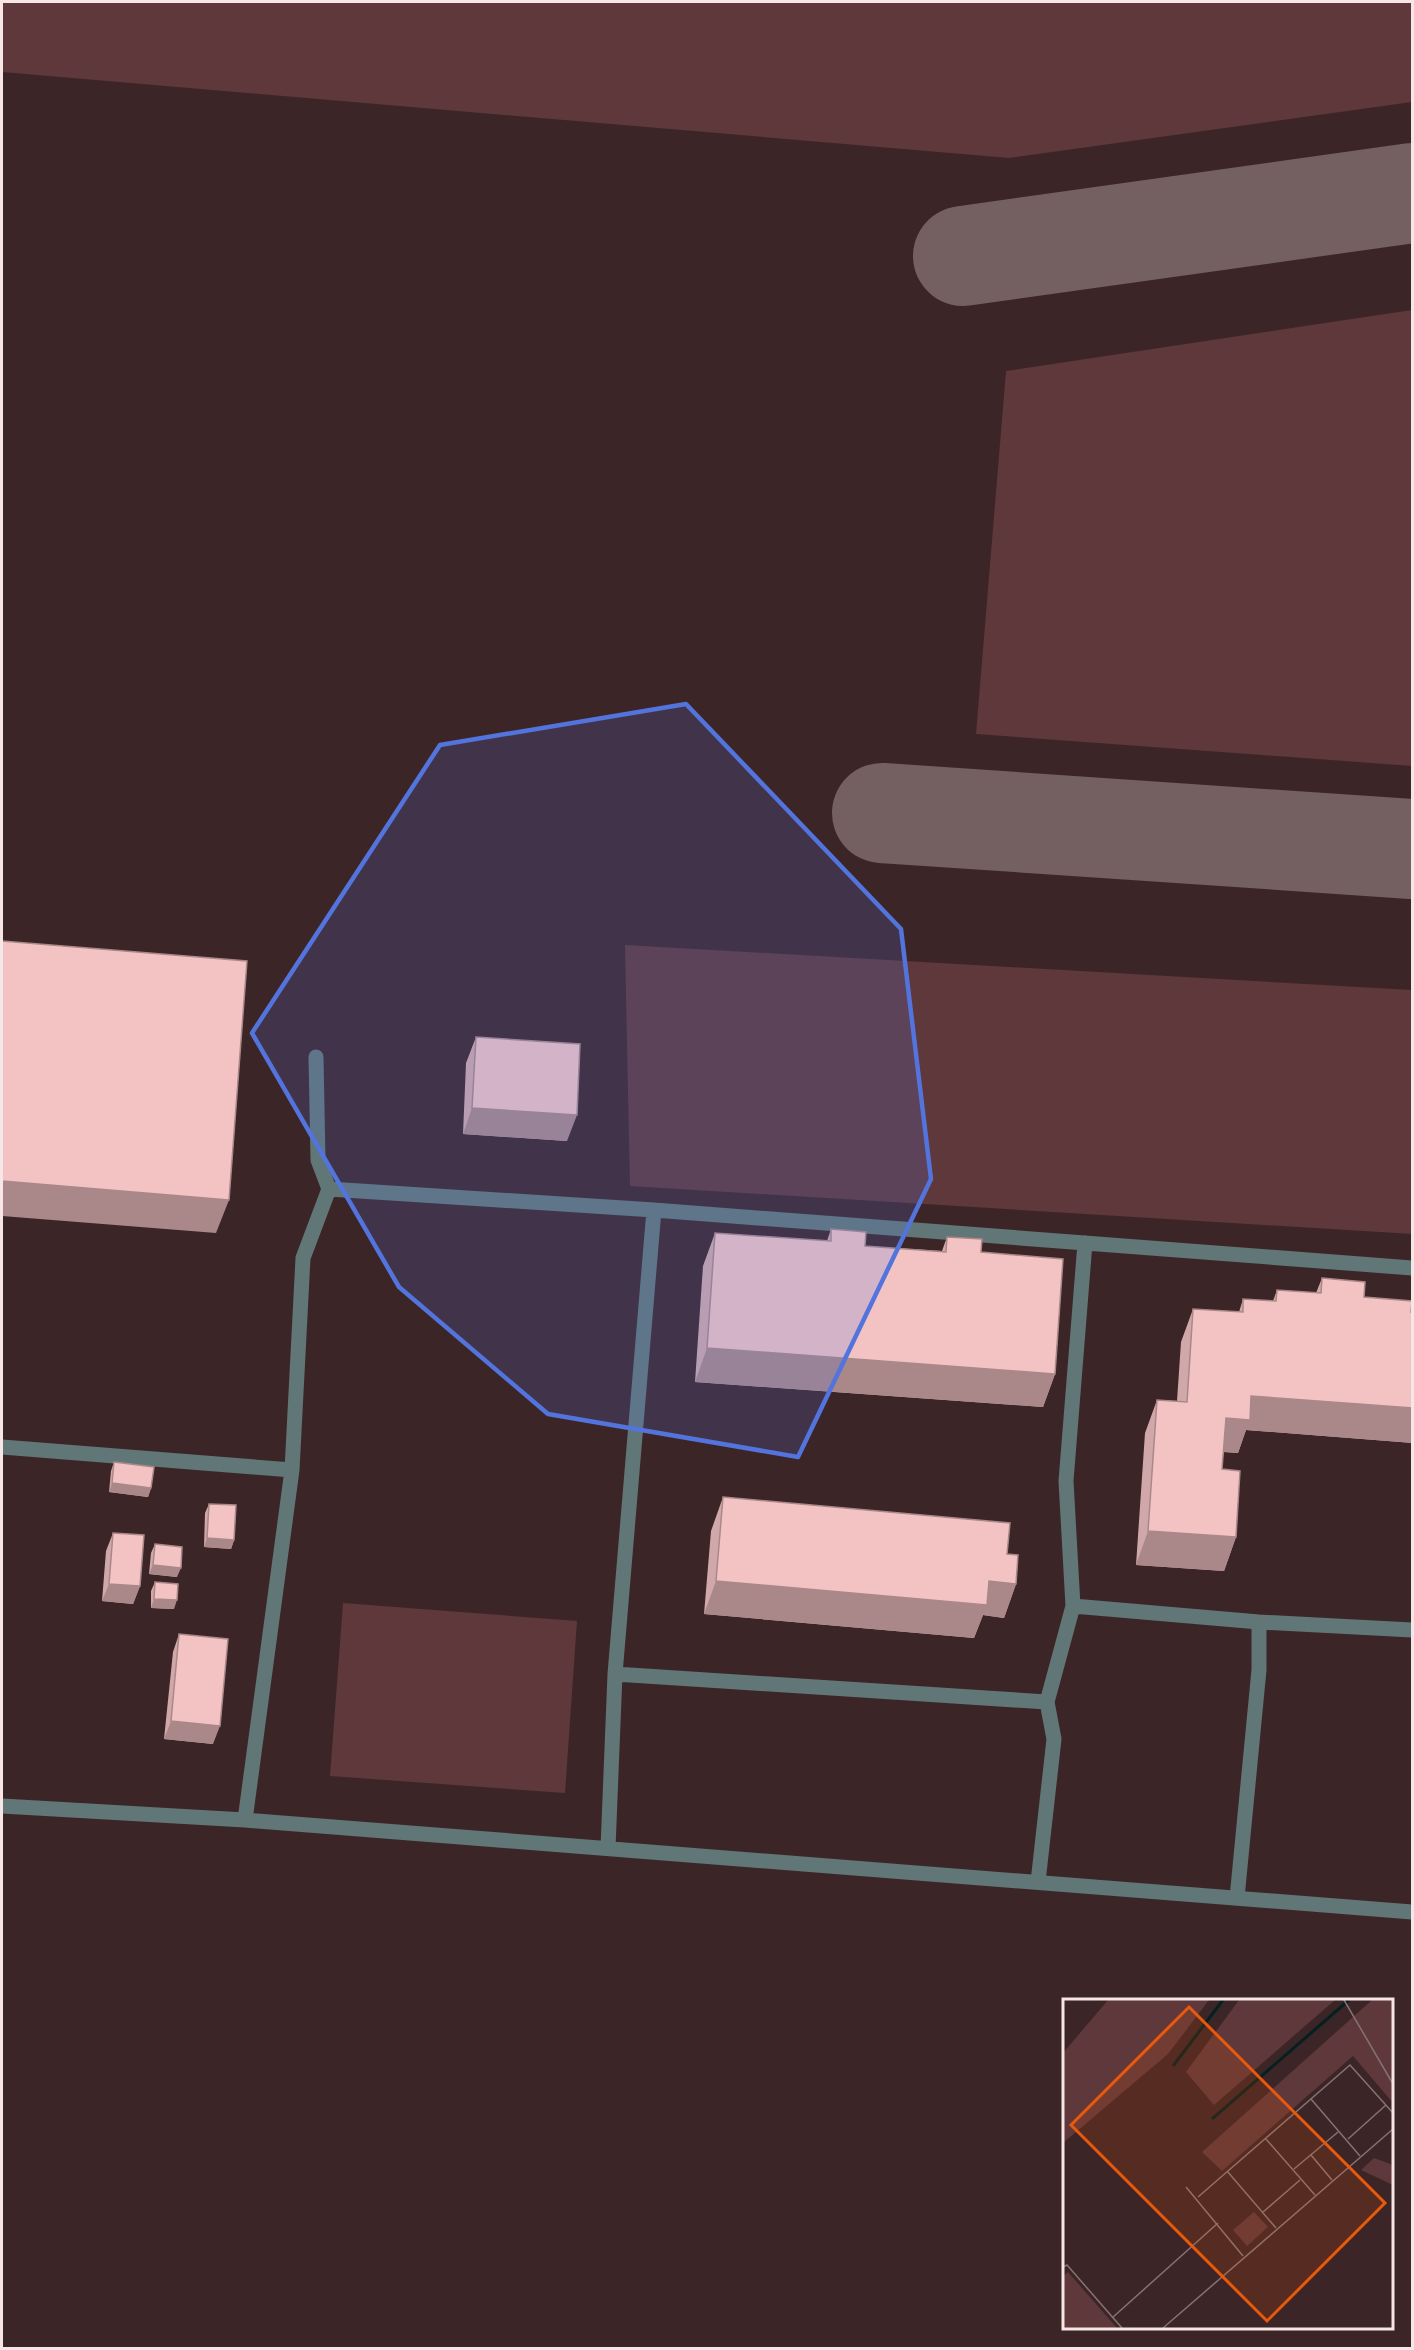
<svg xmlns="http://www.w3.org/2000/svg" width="1414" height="2350" font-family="Cabin,sans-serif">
<rect width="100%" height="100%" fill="#3c2526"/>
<!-- green -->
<path fill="#5e383a" d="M 2,2 L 1412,2 L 1412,102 L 1009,158 L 2,72 Z
M 1412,310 L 1412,766 L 976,734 L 1006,371 Z
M 625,945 L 1412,990 L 1412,1234 L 630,1186 Z
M 343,1603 L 577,1621 L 565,1793 L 330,1776 Z"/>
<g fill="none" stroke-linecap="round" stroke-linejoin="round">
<!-- taxiway -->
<path stroke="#746060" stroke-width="100" d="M 963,256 L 1412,193
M 882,813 L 1412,849"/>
<!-- minor -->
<path stroke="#617676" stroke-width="15" d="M 329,1189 L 654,1210 L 1412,1268
M 2,1447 L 292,1470
M 1073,1606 L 1259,1622 L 1412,1630
M 615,1674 L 1047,1702
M 2,1806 L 245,1820 L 1412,1912
M 245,1820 L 292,1470 L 303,1258 L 329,1189 L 318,1160 L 316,1057
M 608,1848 L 615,1674 L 654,1210
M 1038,1882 L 1054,1739 L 1047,1702 L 1073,1606 L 1066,1481 L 1085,1243
M 1237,1898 L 1259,1670 L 1259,1622"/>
</g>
<!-- wall -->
<path fill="#d1a8a9" d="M 476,1037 L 567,1141 L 463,1134 L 466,1063 Z
M 831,1229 L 865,1246 L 942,1251 L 947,1237 L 981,1252 L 1055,1374 L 1043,1407 L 695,1382 L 703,1266 L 715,1233 L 827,1241 Z
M 1322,1278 L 1364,1297 L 1413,1312 L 1413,1443 L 1246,1430 L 1238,1453 L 1223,1452 L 1222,1469 L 1236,1537 L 1224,1571 L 1136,1565 L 1145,1433 L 1157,1400 L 1177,1401 L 1181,1342 L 1193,1309 L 1239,1312 L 1243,1299 L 1273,1301 L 1277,1290 L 1316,1293 Z
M 114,1462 L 151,1488 L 148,1497 L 109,1492 L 111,1471 Z
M 723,1497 L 1007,1554 L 1016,1584 L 1004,1618 L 983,1615 L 974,1638 L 704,1614 L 711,1531 Z
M 209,1504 L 234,1540 L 231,1549 L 204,1547 L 205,1513 Z
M 113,1533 L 140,1586 L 133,1604 L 102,1601 L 106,1551 Z
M 155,1544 L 177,1577 L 149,1574 L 151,1553 Z
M 155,1582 L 174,1609 L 151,1608 L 151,1591 Z
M 179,1634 L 213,1744 L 164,1739 L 173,1652 Z"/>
<!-- shaded-wall -->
<path fill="#aa8889" d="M 472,1108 L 577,1115 L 567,1141 L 463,1134 Z
M 2,1181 L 229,1200 L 216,1233 L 2,1216 Z
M 707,1348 L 1055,1374 L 1043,1407 L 695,1382 Z
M 1251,1396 L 1413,1408 L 1413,1443 L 1246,1430 L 1238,1453 L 1214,1451 L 1226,1418 Z
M 112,1483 L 151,1488 L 148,1497 L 109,1492 Z
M 1148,1531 L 1236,1537 L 1224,1571 L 1136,1565 Z
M 207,1538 L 234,1540 L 231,1549 L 204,1547 Z
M 153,1565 L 181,1568 L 177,1577 L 149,1574 Z
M 716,1581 L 989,1581 L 1016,1584 L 1004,1618 L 983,1615 L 974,1638 L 704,1614 Z
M 109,1584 L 140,1586 L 133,1604 L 102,1601 Z
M 154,1599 L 177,1600 L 174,1609 L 151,1608 Z
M 171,1721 L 220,1726 L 213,1744 L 164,1739 Z"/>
<!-- building -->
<path fill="#f3c3c4" stroke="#aa8889" stroke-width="1.5" d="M 2,941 L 247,961 L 229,1200 L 2,1181 Z
M 476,1037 L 580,1044 L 577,1115 L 472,1108 Z
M 831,1229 L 866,1232 L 865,1246 L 946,1252 L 947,1237 L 982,1239 L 981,1252 L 1063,1259 L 1055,1374 L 707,1348 L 715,1233 L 831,1241 Z
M 1322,1278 L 1365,1282 L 1364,1297 L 1412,1301 L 1411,1312 L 1413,1312 L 1413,1408 L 1251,1396 L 1250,1420 L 1226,1418 L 1222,1469 L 1240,1471 L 1236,1537 L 1148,1531 L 1157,1400 L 1187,1402 L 1193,1309 L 1243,1312 L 1243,1299 L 1276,1301 L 1277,1290 L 1321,1293 Z
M 114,1462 L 154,1467 L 151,1488 L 112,1483 Z
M 723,1497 L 1010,1523 L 1007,1554 L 1018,1555 L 1016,1584 L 989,1581 L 987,1605 L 716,1581 Z
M 209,1504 L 236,1505 L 234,1540 L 207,1538 Z
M 113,1533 L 144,1535 L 140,1586 L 109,1584 Z
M 155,1544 L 182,1547 L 181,1568 L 153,1565 Z
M 155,1582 L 178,1584 L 177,1600 L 154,1599 Z
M 179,1634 L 228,1639 L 220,1726 L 171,1721 Z"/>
<!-- marked area -->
<path fill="#5374dc" fill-opacity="0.2" stroke="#5374dc" stroke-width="4.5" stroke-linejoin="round" d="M 686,704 L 901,929 L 931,1179 L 798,1457 L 548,1414 L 399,1287 L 252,1033 L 440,745 Z"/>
<!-- overview -->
<g transform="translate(1063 1999)">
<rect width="330" height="330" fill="#3c2526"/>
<path d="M 45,1 L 146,1 L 105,55 L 0,144 L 0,54 ZM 176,1 L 272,1 L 151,106 L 123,73 ZM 309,1 L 330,1 L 330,104 L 290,57 L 159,172 L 139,153 ZM 311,159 L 330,166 L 330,186 L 298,171 ZM 191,213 L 205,228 L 184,247 L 170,231 ZM 5,273 L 54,329 L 0,329 L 0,277 Z" fill="#5e383a"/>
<path fill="none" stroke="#042020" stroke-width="3" d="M 110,67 L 160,1M 149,120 L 286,1"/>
<path fill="none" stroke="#867273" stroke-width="1.5" d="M 281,1 L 330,85M 248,100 L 297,157M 202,139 L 252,196M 285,140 L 323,106M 248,156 L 269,181M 231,170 L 275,133M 164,172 L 213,229M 123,188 L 180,257M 135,198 L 287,66 L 330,114M 199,214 L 237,181M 0,268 L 4,266 L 59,329M 49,319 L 155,224M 100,329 L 330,130"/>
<path fill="#e8590c" fill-opacity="0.15" stroke="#e8590c" stroke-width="3" d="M 126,8 L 322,204 L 204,322 L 8,126 Z"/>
<rect width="330" height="330" fill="none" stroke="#f6e6e6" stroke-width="3"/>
</g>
<!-- border -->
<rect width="1414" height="2350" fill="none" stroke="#f6e6e6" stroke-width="6"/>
</svg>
